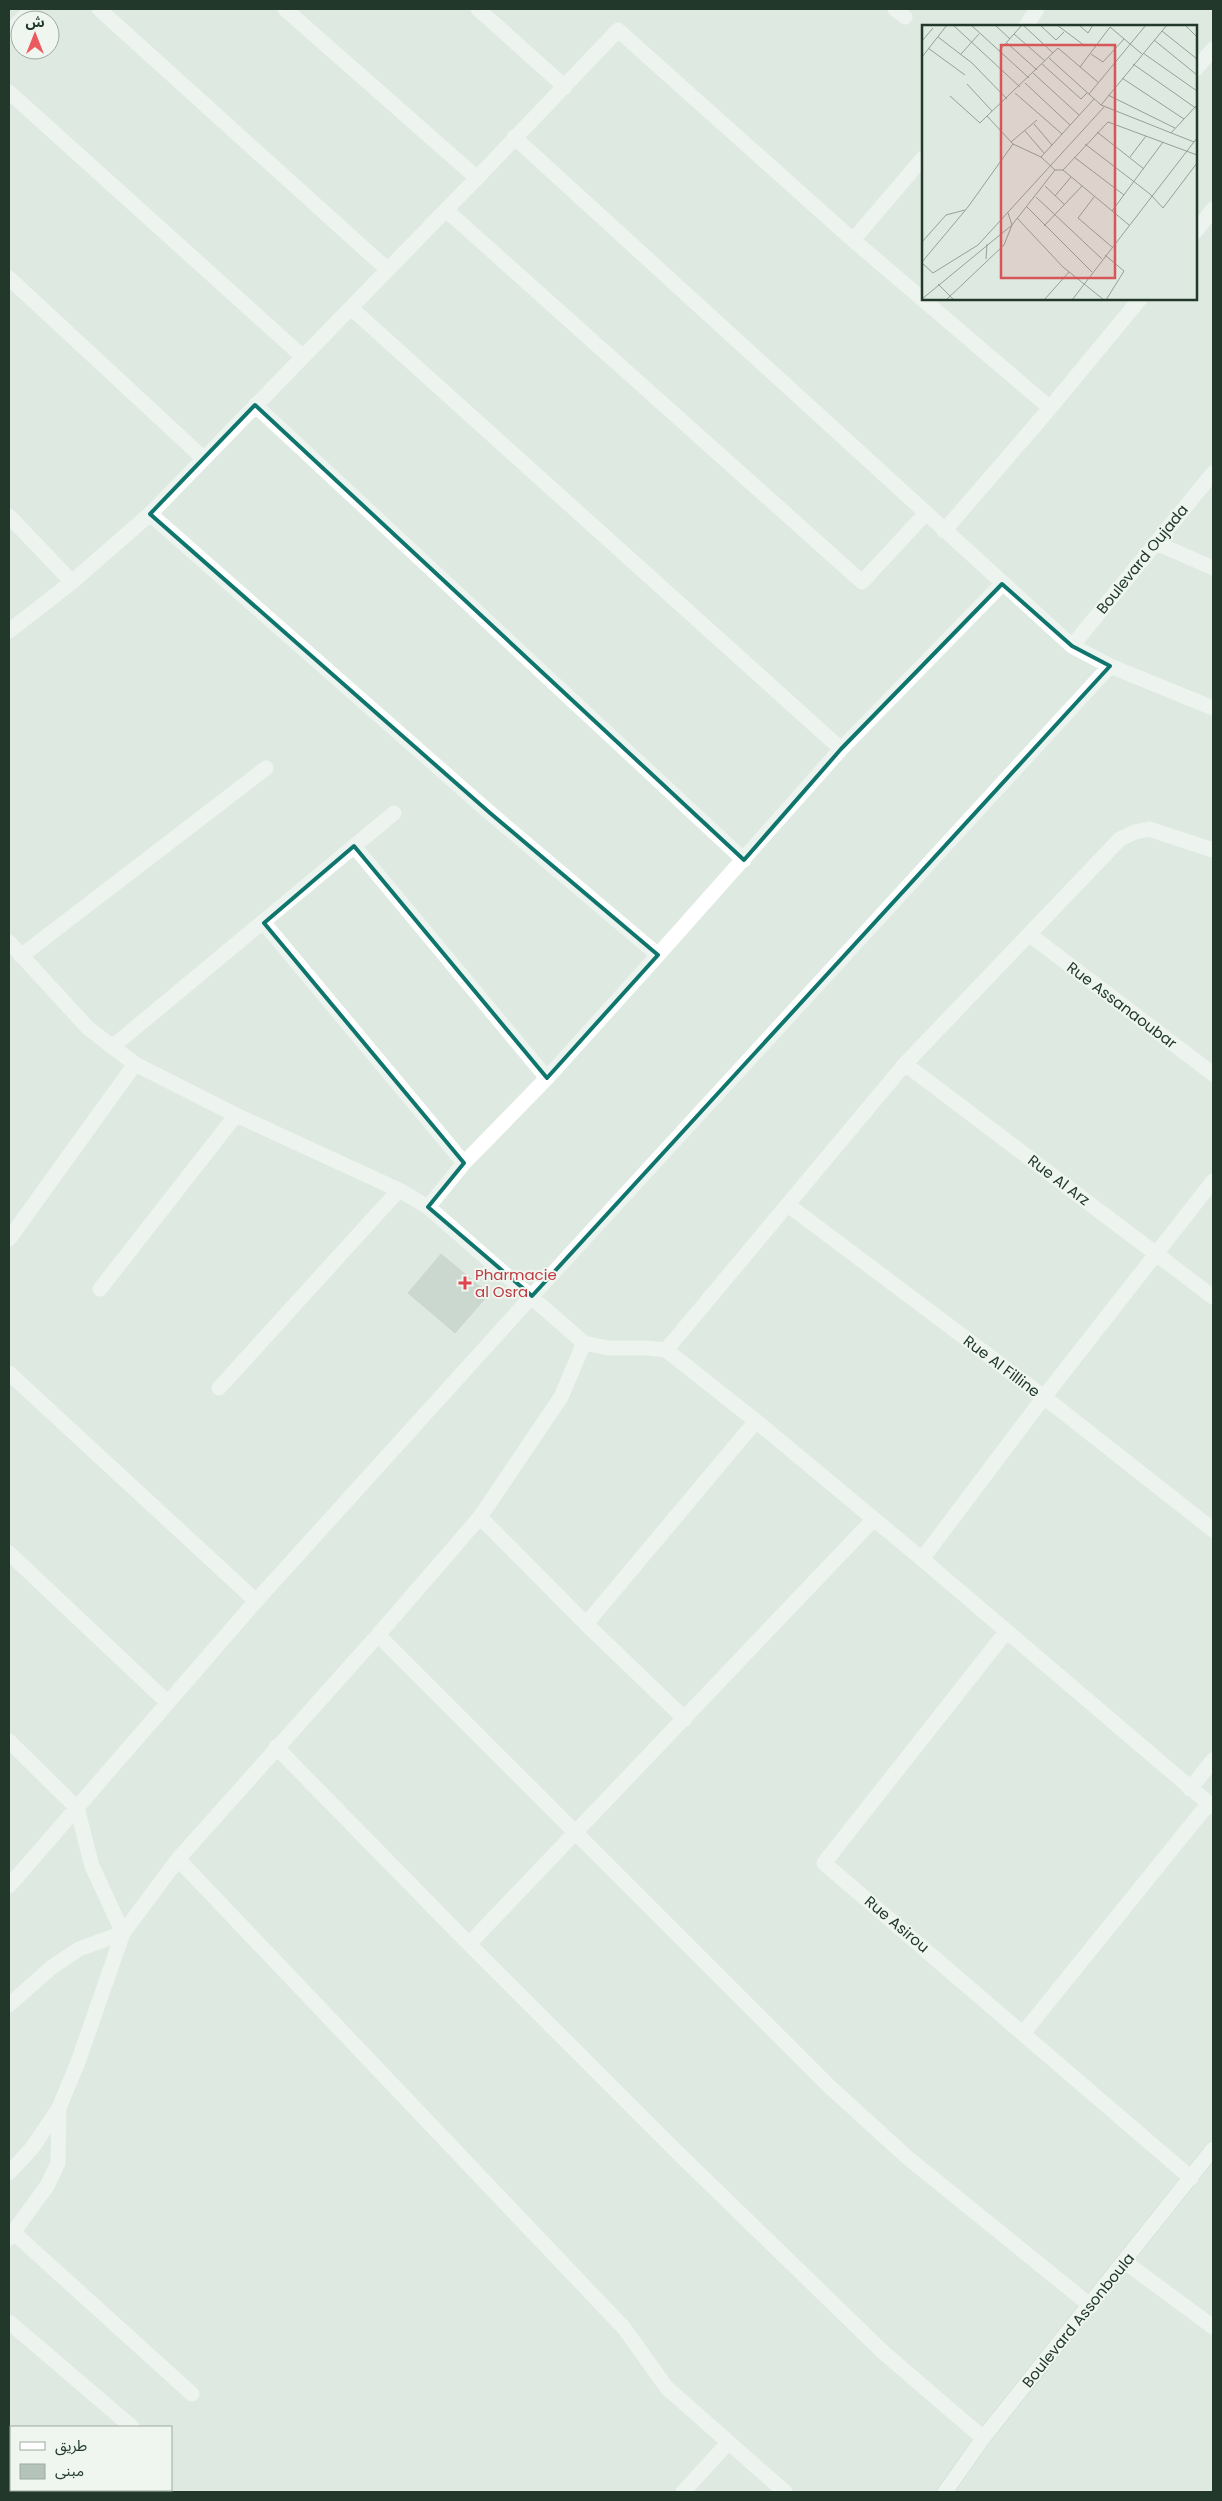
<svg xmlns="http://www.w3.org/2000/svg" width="1222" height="2501" font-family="Poppins,'Noto Sans Arabic',sans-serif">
<rect width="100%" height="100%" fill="#dee9e1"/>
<!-- building -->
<path fill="#b4c4ba" stroke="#b1c2b7" d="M 441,1254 L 489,1294 L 455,1333 L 408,1293 Z"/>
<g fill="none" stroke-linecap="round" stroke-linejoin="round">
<defs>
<path id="secondary" d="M 945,2492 L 983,2438 L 1213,2149"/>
</defs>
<!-- secondary casing -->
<use href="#secondary" stroke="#b2c8ba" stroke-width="16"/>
<!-- lane -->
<path stroke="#fff" stroke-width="15" d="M 219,1388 L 399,1190
M 1024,2032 L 1209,1803
M 13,2232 L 192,2394
M 9,2238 L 47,2186 L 58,2163 L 59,2108
M 9,2322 L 132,2427"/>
<!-- street -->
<path stroke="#fff" stroke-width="15" d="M 99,9 L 388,270
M 285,9 L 477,178
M 478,9 L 565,87
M 895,9 L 905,17
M 21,20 L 32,9
M 1026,26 L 1037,9
M 9,33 L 20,21
M 1196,69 L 1213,49
M 9,92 L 303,357
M 514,137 L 1072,646 L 1110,666 L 1213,708
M 446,210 L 862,582 L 925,514
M 1196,231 L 1213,209
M 853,240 L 923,158
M 9,278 L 203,458
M 351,308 L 841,749
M 255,405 L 744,860
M 150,514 L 490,813 L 658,955
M 9,516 L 72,582
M 944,531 L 1050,408 L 1140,299
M 1156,543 L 1213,568
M 9,631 L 72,582 L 150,514 L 477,178 L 618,30 L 853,240 L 1050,408
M 1072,646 L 1213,473
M 354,846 L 547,1078
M 264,923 L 464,1163
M 1030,935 L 1213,1074
M 9,942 L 88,1028 L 135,1064 L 236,1115 L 399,1190 L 428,1207 L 584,1343 L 608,1348 L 646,1348 L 666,1350 L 756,1421 L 922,1559 L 1213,1807
M 21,956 L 266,768
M 112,1047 L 394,813
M 905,1064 L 1213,1297
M 788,1205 L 1044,1397 L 1213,1530
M 428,1207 L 464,1163 L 547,1078 L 658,955 L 841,749 L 1002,584
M 9,1239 L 135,1064
M 100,1289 L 236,1115
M 666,1350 L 905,1064 L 1120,839 L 1135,832 L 1149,829 L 1213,850
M 9,1373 L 256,1601
M 480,1517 L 586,1624 L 685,1719
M 9,1553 L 167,1702
M 922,1559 L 1044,1397 L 1213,1181
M 586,1624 L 756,1421
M 1006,1632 L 824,1863 L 1191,2178
M 378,1635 L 830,2087 L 908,2158 L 1091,2306
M 9,1741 L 77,1808 L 92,1866 L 123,1933 L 78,2062 L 59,2108 L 32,2148 L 9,2173
M 276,1747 L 469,1944 L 677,2152 L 884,2353 L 983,2438
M 1190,1789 L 1213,1760
M 178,1859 L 624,2328 L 667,2388 L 785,2492
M 9,1886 L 256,1601 L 532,1296 L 1110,666
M 469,1944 L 873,1520
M 9,2005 L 52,1967 L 79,1949 L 123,1933 L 178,1859 L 378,1635 L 480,1517 L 561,1397 L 584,1343
M 1125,2262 L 1213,2327
M 683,2492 L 728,2443"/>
<!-- secondary -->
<use href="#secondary" stroke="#fff" stroke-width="15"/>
</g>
<!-- marked area -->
<path d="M0 0H1222V2501H0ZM 255,405 L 744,860 L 841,749 L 1002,584 L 1072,646 L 1110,666 L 532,1296 L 428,1207 L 464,1163 L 264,923 L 354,846 L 547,1078 L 658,955 L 490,813 L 150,514 Z" fill="#dee9e1" fill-opacity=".55" fill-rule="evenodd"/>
<path fill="none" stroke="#0f766e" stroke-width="4" stroke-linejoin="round" d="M 255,405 L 744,860 L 841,749 L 1002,584 L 1072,646 L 1110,666 L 532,1296 L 428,1207 L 464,1163 L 264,923 L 354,846 L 547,1078 L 658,955 L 490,813 L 150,514 Z"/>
<!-- markers -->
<path fill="#e0444e" stroke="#eff6f0" stroke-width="2" d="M462.5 1275.5h5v5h5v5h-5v5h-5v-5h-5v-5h5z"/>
<g text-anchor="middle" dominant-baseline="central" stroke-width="4" stroke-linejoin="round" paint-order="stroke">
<!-- street labels -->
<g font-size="15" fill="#21382b" stroke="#eff6f0">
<text transform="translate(1142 559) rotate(-51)">Boulevard Oujada</text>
<text transform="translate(1122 1005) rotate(37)">Rue Assanaoubar</text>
<text transform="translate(1059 1180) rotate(37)">Rue Al Arz</text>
<text transform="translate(1002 1366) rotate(37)">Rue Al Filline</text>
<text transform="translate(897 1924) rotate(40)">Rue Asirou</text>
<text transform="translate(1078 2320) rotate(-51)">Boulevard Assonboula</text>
</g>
<!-- health labels -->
<g font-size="15" fill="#be3a42" stroke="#eff6f0" text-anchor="start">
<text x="475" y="1274">Pharmacie<tspan x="475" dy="17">al Osra</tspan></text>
</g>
</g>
<!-- overview -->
<g transform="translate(922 25)">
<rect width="275" height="275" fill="#dee9e1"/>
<path fill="none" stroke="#92a298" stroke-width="1" d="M 31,0 L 98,62M 49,0 L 107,53M 73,0 L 88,14M 101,0 L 131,28M 118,0 L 134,15 L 142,7M 135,0 L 163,21M 157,0 L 166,8 L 171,0M 263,0 L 275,12M 240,6 L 275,34M 92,9 L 123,36M 16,12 L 50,38 L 85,74M 232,15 L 275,50M 0,16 L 11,3M 85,18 L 115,45M 6,23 L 43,50M 77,26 L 100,0M 221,28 L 275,66M 39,29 L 57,9M 169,29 L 181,37 L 202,14M 0,32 L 25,0M 127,33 L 179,80 L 272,117M 120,39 L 159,74 L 165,68M 211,39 L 275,84M 158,42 L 188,2 L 220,29M 111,48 L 157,90M 200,53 L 262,94M 103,58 L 148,100M 45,59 L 70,86M 93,68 L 140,109M 167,69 L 224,0M 186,70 L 253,103M 28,71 L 58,98 L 65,91 L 91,119 L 119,132 L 133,145 L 141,145 L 207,200M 179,80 L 245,0M 65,91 L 136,23 L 177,58M 112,99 L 130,120M 103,106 L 122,128M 175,107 L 222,144M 249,108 L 275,80M 89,117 L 115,95M 163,119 L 228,169 L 241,183 L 275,138M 119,132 L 172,74M 152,132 L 202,170M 208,132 L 224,111M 141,145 L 186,97 L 275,130M 123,161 L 143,180M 133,171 L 149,152M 114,172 L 180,234M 172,172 L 156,193 L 190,222M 105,182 L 170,247M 190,186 L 241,117M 95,193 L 141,242 L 182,275M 122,201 L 160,161M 0,217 L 24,190 L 43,185M 183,230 L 202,246 L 184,275M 64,234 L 65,219M 0,237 L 46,182 L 91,119M 0,238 L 11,248 L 56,220 L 182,82M 16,259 L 32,275M 0,274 L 90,200 L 133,145M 24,275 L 82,220 L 90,200 L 86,188M 122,275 L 147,247M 150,275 L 275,113"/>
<path fill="#d75759" fill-opacity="0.15" stroke="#d75759" stroke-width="2.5" d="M 79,20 L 193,20 L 193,253 L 79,253 Z"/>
<rect width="275" height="275" fill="none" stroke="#21382b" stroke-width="2.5"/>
</g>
<!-- border -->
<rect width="1222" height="2501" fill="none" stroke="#21382b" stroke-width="20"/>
<!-- legend -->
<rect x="10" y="2426" width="162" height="65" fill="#eff6f0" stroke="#9daaa1"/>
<rect x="20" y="2442" width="25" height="8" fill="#ffffff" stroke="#9daaa1"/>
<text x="55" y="2451" font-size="15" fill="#21382b">طريق</text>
<rect x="20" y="2464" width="25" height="15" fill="#b4c4ba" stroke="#9daaa1"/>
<text x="55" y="2476" font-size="15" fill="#21382b">مبنى</text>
<!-- north arrow -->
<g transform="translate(35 35)"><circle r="24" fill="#eff6f0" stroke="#9daaa1"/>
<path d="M0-4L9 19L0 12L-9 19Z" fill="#eb5a5e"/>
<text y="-8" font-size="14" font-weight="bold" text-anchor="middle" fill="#21382b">ش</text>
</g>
</svg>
